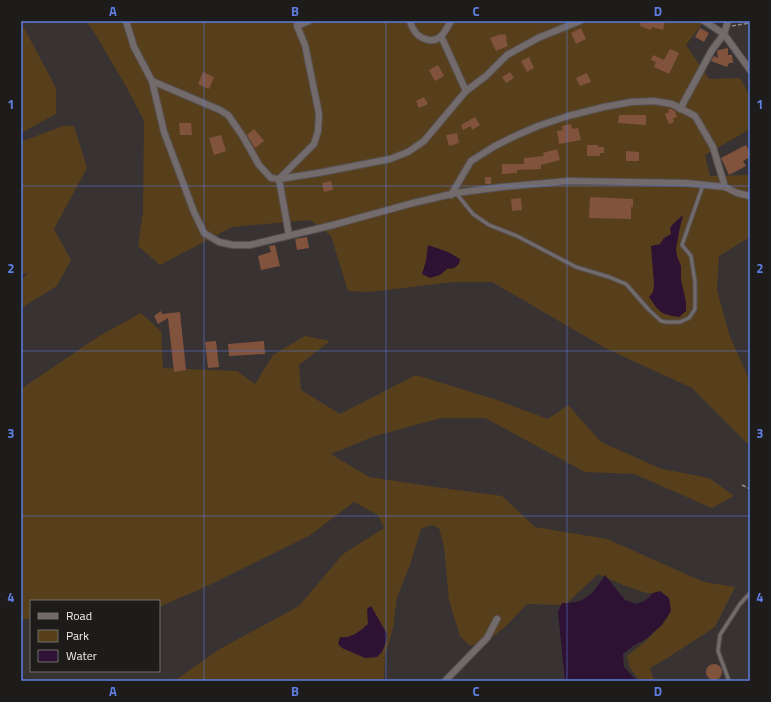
<svg xmlns="http://www.w3.org/2000/svg" width="771" height="702" font-family="'Titillium Web',sans-serif">
<rect width="100%" height="100%" fill="#393232"/>
<!-- green -->
<path fill="#573f1c" d="M 86,21 L 704,21 L 686,45 L 709,79 L 740,78 L 750,96 L 750,129 L 705,155 L 710,176 L 750,175 L 750,237 L 719,256 L 717,290 L 730,337 L 750,381 L 750,446 L 692,388 L 607,349 L 492,282 L 453,282 L 369,292 L 348,291 L 331,236 L 310,220 L 232,227 L 160,265 L 138,246 L 143,211 L 144,121 L 127,88 L 94,32 Z
M 21,22 L 56,88 L 56,114 L 21,133 Z
M 63,126 L 74,126 L 87,168 L 54,229 L 71,260 L 57,286 L 21,308 L 21,282 L 27,273 L 21,274 L 21,143 L 23,141 Z
M 141,313 L 161,331 L 163,368 L 237,371 L 255,384 L 273,355 L 305,336 L 330,341 L 299,365 L 301,390 L 340,414 L 416,375 L 494,399 L 548,419 L 568,405 L 601,442 L 662,469 L 709,478 L 734,496 L 712,508 L 634,474 L 585,472 L 485,418 L 441,418 L 375,436 L 331,454 L 369,477 L 435,487 L 502,496 L 535,527 L 607,539 L 704,582 L 735,587 L 715,627 L 669,657 L 650,668 L 654,681 L 640,681 L 630,668 L 627,656 L 645,642 L 668,617 L 669,600 L 660,593 L 646,593 L 623,585 L 598,574 L 565,605 L 527,604 L 507,625 L 482,646 L 469,645 L 460,636 L 449,600 L 444,547 L 439,528 L 432,525 L 421,529 L 410,565 L 397,597 L 393,628 L 385,656 L 384,681 L 160,681 L 177,679 L 218,650 L 299,606 L 343,554 L 384,528 L 378,515 L 354,502 L 309,536 L 205,587 L 159,607 L 159,601 L 31,601 L 31,619 L 21,619 L 21,389 L 99,336 Z"/>
<!-- water -->
<path fill="#2d1234" d="M 683,215 L 679,232 L 676,249 L 677,256 L 681,266 L 681,280 L 686,302 L 686,311 L 679,317 C 660,314 660,313 649,297 L 653,292 L 654,284 L 651,246 L 660,244 L 664,238 L 671,234 L 670,228 L 673,224 Z
M 428,245 L 448,252 L 460,259 L 459,264 L 454,268 L 447,269 L 440,275 L 430,278 L 422,274 L 426,261 Z
M 605,575 L 625,600 L 637,604 L 646,600 L 653,593 L 660,591 L 669,598 L 671,611 L 662,625 L 646,639 L 633,646 L 623,654 L 624,667 L 637,681 L 565,681 L 558,612 L 562,603 C 566,603 571,603 575,602 C 589,600 598,586 605,575 Z
M 371,606 L 387,634 L 386,642 L 382,652 L 377,657 L 365,658 L 342,648 L 338,644 L 340,637 C 351,639 360,631 368,624 L 367,609 Z"/>
<!-- building -->
<path fill="#81533d" d="M 641,21 L 665,21 L 663,30 L 652,27 L 651,30 L 640,26 Z
M 581,28 L 586,39 L 576,44 L 571,33 Z
M 700,28 L 709,33 L 704,42 L 695,37 Z
M 501,34 L 501,35 L 505,34 L 507,38 L 506,40 L 508,46 L 496,51 L 490,38 Z
M 728,48 L 728,55 L 732,55 L 733,63 L 729,63 L 727,67 L 711,61 L 714,56 L 718,58 L 717,51 L 718,50 Z
M 670,49 L 679,53 L 669,74 L 654,67 L 656,62 L 651,60 L 653,55 L 664,60 Z
M 529,57 L 534,68 L 527,72 L 521,61 Z
M 438,65 L 444,76 L 435,81 L 429,70 Z
M 203,72 L 214,77 L 209,89 L 198,84 Z
M 510,72 L 514,78 L 506,83 L 502,77 Z
M 587,73 L 591,82 L 580,86 L 576,78 Z
M 424,97 L 428,104 L 419,108 L 416,101 Z
M 671,109 L 675,111 L 677,117 L 673,118 L 674,122 L 669,124 L 665,114 L 669,112 L 668,110 Z
M 619,115 L 646,115 L 646,125 L 618,123 Z
M 475,117 L 480,125 L 472,130 L 471,126 L 463,130 L 461,125 Z
M 179,123 L 191,123 L 192,135 L 180,135 Z
M 571,124 L 572,129 L 578,128 L 581,140 L 559,144 L 557,131 L 563,130 L 562,126 Z
M 254,129 L 264,141 L 255,148 L 247,135 Z
M 457,133 L 459,143 L 449,146 L 446,135 Z
M 221,135 L 226,151 L 214,155 L 209,138 Z
M 587,145 L 598,145 L 598,147 L 604,147 L 604,153 L 600,153 L 600,156 L 587,156 Z
M 746,145 L 750,153 L 750,157 L 743,161 L 746,166 L 729,175 L 721,158 Z
M 557,149 L 560,160 L 541,165 L 541,169 L 517,170 L 517,173 L 502,174 L 502,164 L 524,164 L 524,158 L 544,156 L 543,153 Z
M 626,151 L 639,152 L 639,161 L 626,161 Z
M 485,177 L 491,177 L 491,184 L 485,184 Z
M 331,181 L 333,190 L 324,192 L 322,183 Z
M 590,197 L 633,199 L 633,207 L 631,207 L 631,219 L 589,218 Z
M 521,198 L 522,210 L 512,211 L 511,199 Z
M 307,237 L 309,248 L 297,250 L 295,239 Z
M 275,245 L 280,266 L 261,270 L 258,256 L 271,252 L 269,246 Z
M 161,311 L 162,314 L 180,312 L 186,370 L 174,372 L 168,318 L 158,324 L 154,316 Z
M 216,341 L 219,367 L 208,368 L 205,342 Z
M 264,341 L 265,354 L 229,356 L 228,344 Z
M706 672a8 8 0 1 1 16 0a8 8 0 1 1-16 0Z"/>
<g fill="none" stroke-linecap="round" stroke-linejoin="round">
<defs>
<path id="lane" d="M 456,193 L 473,214 L 489,225 L 517,236 L 576,267 L 609,277 L 626,284 L 649,310 L 661,321 L 666,322 L 680,322 L 689,318 L 695,309 L 695,282 L 691,256 L 682,245 L 703,185
M 729,681 L 718,651 L 720,635 L 740,604 L 750,593"/>
<path id="street" d="M 126,21 L 134,47 L 152,81 L 164,132 L 194,212 L 204,233 L 219,242 L 233,245 L 250,245 L 333,225 L 413,203 L 456,193 L 502,187 L 568,181 L 686,183 L 725,187 L 737,193 L 750,196
M 410,21 C 411,24 412,28 414,30 C 418,38 432,44 440,37 C 445,33 448,26 451,21
M 704,21 L 724,34 L 750,70
M 297,26 L 309,21
M 441,36 L 466,91
M 152,81 L 220,110 L 228,115 L 242,135 L 259,165 L 271,178 L 279,179 L 318,173 L 390,159 L 408,152 L 424,141 L 466,91 L 486,76 L 507,55 L 538,38 L 580,21
M 680,109 L 712,50 L 724,34 L 728,21
M 279,179 L 314,144 L 318,131 L 319,114 L 305,45 L 297,26 L 298,21
M 279,179 L 289,235
M 451,195 L 471,161 L 495,146 L 515,136 L 538,126 L 568,116 L 604,107 L 631,102 L 654,101 L 672,104 L 695,116 L 713,147 L 725,187
M 445,681 L 487,638 L 497,619"/>
</defs>
<!-- lane casing -->
<use href="#lane" stroke="#575151" stroke-width="5"/>
<!-- street casing -->
<use href="#street" stroke="#575151" stroke-width="8"/>
<!-- path -->
<path stroke="#918b8b" stroke-width="1.5" stroke-dasharray="4 2" stroke-linecap="butt" d="M 732,26 L 750,23
M 742,485 L 750,489"/>
<!-- lane -->
<use href="#lane" stroke="#736b6b" stroke-width="3"/>
<!-- street -->
<use href="#street" stroke="#736b6b" stroke-width="6"/>
</g>
<!-- grid -->
<path fill="none" stroke="#5d7edf" stroke-width="1" stroke-opacity="0.55" d="M 204,21 L 204,681M 386,21 L 386,681M 567,21 L 567,681M 21,186 L 750,186M 21,351 L 750,351M 21,516 L 750,516"/>
<!-- border -->
<rect width="771" height="702" fill="none" stroke="#1e1b1b" stroke-width="44"/>
<!-- legend -->
<rect x="30" y="600" width="130" height="72" fill="#1e1b1b" stroke="#736f6f"/>
<rect x="38" y="613" width="20" height="6" fill="#736b6b" stroke="#736f6f"/>
<text x="66" y="620" font-size="12" fill="#f2eeee">Road</text>
<rect x="38" y="630" width="20" height="12" fill="#573f1c" stroke="#736f6f"/>
<text x="66" y="640" font-size="12" fill="#f2eeee">Park</text>
<rect x="38" y="650" width="20" height="12" fill="#2d1234" stroke="#736f6f"/>
<text x="66" y="660" font-size="12" fill="#f2eeee">Water</text>
<rect x="22" y="22" width="727" height="658" fill="none" stroke="#5d7edf" stroke-width="1.5"/>
<g font-size="13" text-anchor="middle" font-weight="bold" fill="#5d7edf">
<text x="113" y="16">A</text>
<text x="295" y="16">B</text>
<text x="476" y="16">C</text>
<text x="658" y="16">D</text>
<text x="11" y="109">1</text>
<text x="760" y="109">1</text>
<text x="11" y="273">2</text>
<text x="760" y="273">2</text>
<text x="11" y="438">3</text>
<text x="760" y="438">3</text>
<text x="11" y="602">4</text>
<text x="760" y="602">4</text>
<text x="113" y="696">A</text>
<text x="295" y="696">B</text>
<text x="476" y="696">C</text>
<text x="658" y="696">D</text>
</g>
</svg>
